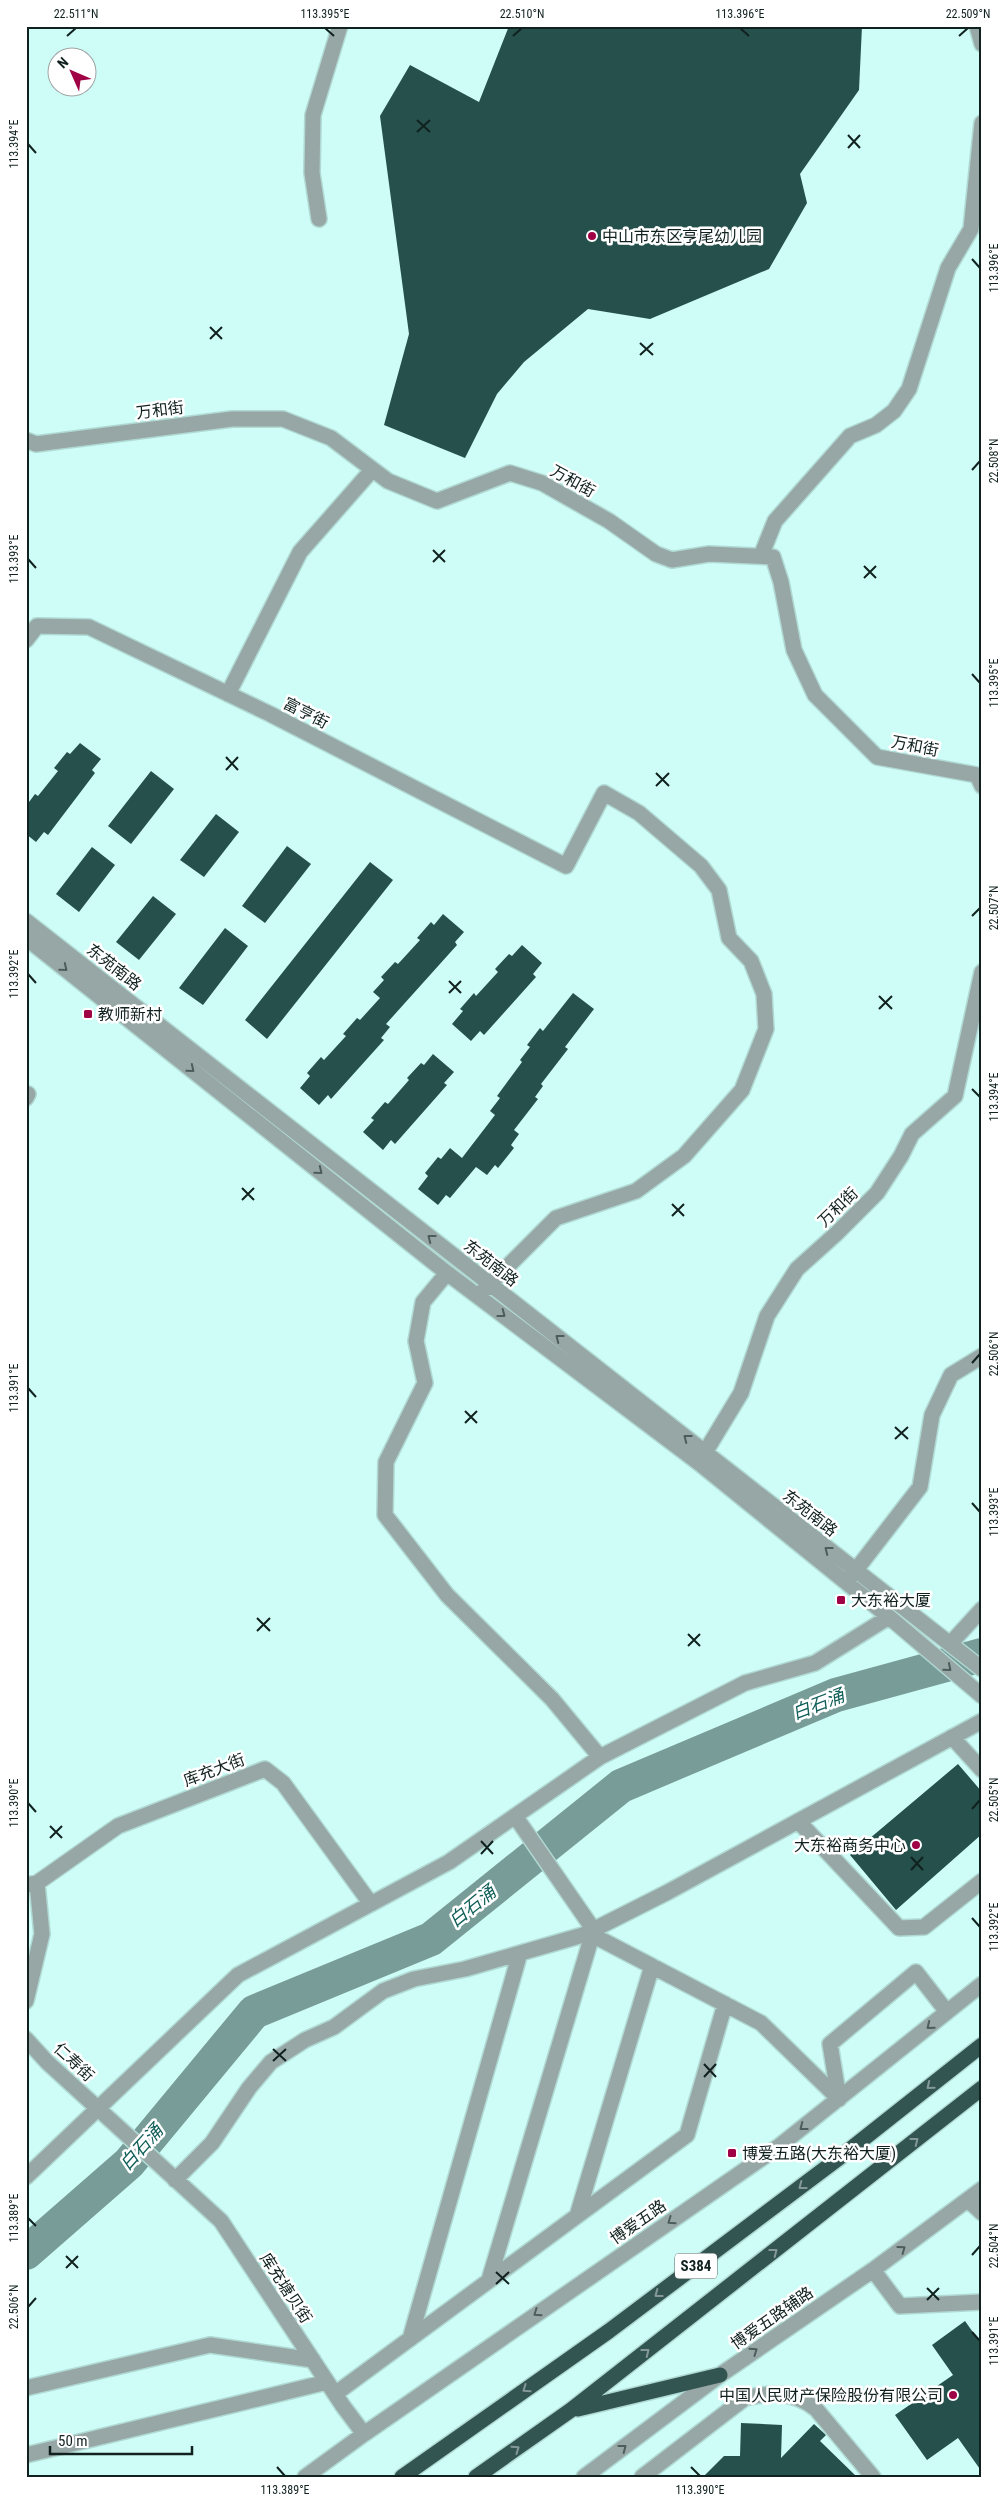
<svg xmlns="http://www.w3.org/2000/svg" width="1008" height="2503" font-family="'Roboto Condensed','Noto Sans SC',sans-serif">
<rect width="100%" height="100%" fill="#cefcf6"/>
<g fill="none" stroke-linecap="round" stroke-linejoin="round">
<!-- river -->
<path stroke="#789c98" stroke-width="34" d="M 26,2253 L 129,2163 L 254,2012 L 431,1939 L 621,1786 L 836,1695 L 982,1655"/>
</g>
<!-- building -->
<path fill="#26504c" d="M 509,26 L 862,26 L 859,90 L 800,174 L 807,203 L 769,269 L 650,319 L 588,309 L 524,362 L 497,394 L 465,458 L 384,425 L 409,334 L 380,116 L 410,65 L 479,102 Z
M 80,743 L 101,759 L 92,770 L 95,773 L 48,835 L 44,832 L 36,842 L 26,834 L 26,806 L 35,794 L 38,796 L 58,771 L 54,768 L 67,752 L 70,754 Z
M 151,771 L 174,789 L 131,844 L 108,826 Z
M 216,814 L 239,832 L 204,877 L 180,860 Z
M 287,846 L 311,864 L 265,923 L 242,906 Z
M 92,847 L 115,865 L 79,912 L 56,894 Z
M 370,862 L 393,880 L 267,1039 L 245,1020 Z
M 153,896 L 176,914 L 139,960 L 116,942 Z
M 443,914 L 464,932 L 455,942 L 457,945 L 386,1024 L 390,1027 L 381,1038 L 384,1040 L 331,1099 L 328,1095 L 319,1105 L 300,1088 L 310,1076 L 307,1073 L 321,1057 L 324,1060 L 346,1036 L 343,1034 L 357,1018 L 360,1020 L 380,998 L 373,992 L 384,980 L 381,977 L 395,962 L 398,964 L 420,940 L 417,938 L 431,922 L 434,925 Z
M 225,928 L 248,946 L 203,1005 L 179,988 Z
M 522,945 L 542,963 L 533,974 L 536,977 L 484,1035 L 480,1031 L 471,1041 L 452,1024 L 463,1011 L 460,1009 L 474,993 L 476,996 L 498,972 L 495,969 L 509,954 L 512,956 Z
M 573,993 L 594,1009 L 565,1047 L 568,1049 L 541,1084 L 543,1086 L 535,1097 L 538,1099 L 514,1130 L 519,1134 L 511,1145 L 514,1148 L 498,1168 L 495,1165 L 487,1175 L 476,1167 L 450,1198 L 446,1195 L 438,1205 L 418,1189 L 428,1176 L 425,1173 L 438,1157 L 441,1159 L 450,1148 L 462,1158 L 495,1115 L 490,1111 L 500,1098 L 497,1096 L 522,1062 L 520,1060 L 530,1047 L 527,1045 L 540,1028 L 543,1031 Z
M 433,1054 L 454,1072 L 444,1083 L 447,1085 L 395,1144 L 391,1140 L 383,1150 L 363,1132 L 374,1120 L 371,1118 L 385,1102 L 388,1104 L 409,1080 L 407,1078 L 421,1063 L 424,1065 Z
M 958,1764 L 982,1792 L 982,1834 L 896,1910 L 850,1855 Z
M 965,2321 L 982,2345 L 982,2472 L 958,2438 L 927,2460 L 895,2415 L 953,2375 L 932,2345 Z
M 741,2423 L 782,2425 L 781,2458 L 814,2424 L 826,2435 L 820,2441 L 857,2477 L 703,2477 L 724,2456 L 740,2456 Z"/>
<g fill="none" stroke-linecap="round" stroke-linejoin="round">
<defs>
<path id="minor" d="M 977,26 L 982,44
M 319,219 L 312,173 L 313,115 L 340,26
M 26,440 L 36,444 L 232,419 L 283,419 L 331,438 L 388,481 L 437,501 L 510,473 L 542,483 L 609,521 L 656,554 L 672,560 L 709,554 L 773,557 L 781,582 L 794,650 L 815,695 L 877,757 L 977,775 L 982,786
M 761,556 L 775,521 L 850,436 L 876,425 L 894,411 L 909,389 L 948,268 L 971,229 L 982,123
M 26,640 L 37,626 L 89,627 L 270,714 L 566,866 L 604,793 L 639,813 L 701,866 L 719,890 L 729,938 L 751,961 L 764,994 L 766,1029 L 742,1090 L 684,1156 L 636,1191 L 556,1218 L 478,1296
M 228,694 L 300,552 L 372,470
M 26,921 L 982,1669
M 26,938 L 447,1273 L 699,1463 L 889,1617 L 982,1696
M 26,1098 L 28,1094
M 447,1273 L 423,1302 L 416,1341 L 425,1383 L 386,1462 L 385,1515 L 447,1595 L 552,1699 L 600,1757
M 701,1459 L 741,1393 L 767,1316 L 797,1269 L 837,1233 L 877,1193 L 901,1156 L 912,1134 L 955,1096 L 982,972
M 849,1579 L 920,1487 L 932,1415 L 951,1375 L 982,1356
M 950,1644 L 982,1609
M 952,1737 L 982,1770
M 515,1816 L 600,1939 L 761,2023 L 839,2099
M 798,1821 L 899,1928 L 924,1927 L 982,1881
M 26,1885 L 37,1883 L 118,1826 L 265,1769 L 283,1783 L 371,1904
M 26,2001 L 42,1934 L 37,1883
M 26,2039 L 47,2062 L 221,2221 L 343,2406 L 364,2434
M 839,2099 L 830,2044 L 916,1972 L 947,2012
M 26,2177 L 238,1975 L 449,1862 L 600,1757 L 745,1683 L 815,1663 L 889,1617
M 175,2180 L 212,2143 L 249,2088 L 271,2062 L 305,2040 L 334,2027 L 383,1991 L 414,1979 L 465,1969 L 583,1935 L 668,1892 L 982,1721
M 968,2200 L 982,2213
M 577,2216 L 652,1966
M 873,2270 L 900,2306 L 982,2302
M 489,2280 L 594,1929
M 410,2339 L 520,1953
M 26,2388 L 210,2345 L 313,2360
M 335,2394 L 687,2135 L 725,2004
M 26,2455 L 327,2382
M 305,2477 L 364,2434 L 778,2147 L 982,1984
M 584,2477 L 720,2375 L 873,2270 L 982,2189
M 642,2477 L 745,2398 C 771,2392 794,2391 816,2409 L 873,2477"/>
<path id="highway" d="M 578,2409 L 720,2375
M 402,2477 L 609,2331 L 843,2155 L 982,2045
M 476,2477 L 571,2410 L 982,2088"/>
</defs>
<!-- minor casing -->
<use href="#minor" stroke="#b0d9d4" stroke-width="18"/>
<!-- highway casing -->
<use href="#highway" stroke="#b0d9d4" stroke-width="18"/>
<!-- minor -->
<use href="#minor" stroke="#97a7a5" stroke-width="15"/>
<!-- highway -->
<use href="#highway" stroke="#325551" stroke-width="15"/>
</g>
<!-- one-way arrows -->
<defs><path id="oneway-chevron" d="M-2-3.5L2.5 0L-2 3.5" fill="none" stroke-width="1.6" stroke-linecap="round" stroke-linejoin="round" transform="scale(1.25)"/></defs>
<g stroke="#4d5d5b">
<use href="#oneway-chevron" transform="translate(64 968) rotate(39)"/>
<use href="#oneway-chevron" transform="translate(191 1069) rotate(39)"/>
<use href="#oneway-chevron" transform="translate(319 1171) rotate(39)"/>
<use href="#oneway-chevron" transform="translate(431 1238) rotate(-142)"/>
<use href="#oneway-chevron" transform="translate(502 1314) rotate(37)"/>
<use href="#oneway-chevron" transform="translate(559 1338) rotate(-142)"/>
<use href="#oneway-chevron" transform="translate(687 1438) rotate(-142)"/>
<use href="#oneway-chevron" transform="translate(828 1550) rotate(-142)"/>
<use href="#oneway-chevron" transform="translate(948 1668) rotate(40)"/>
<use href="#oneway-chevron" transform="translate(930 2026) rotate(141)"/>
<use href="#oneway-chevron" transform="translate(803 2127) rotate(142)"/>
<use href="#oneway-chevron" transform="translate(671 2221) rotate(145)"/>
<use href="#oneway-chevron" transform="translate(902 2249) rotate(-36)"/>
<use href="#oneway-chevron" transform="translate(537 2313) rotate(145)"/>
<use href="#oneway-chevron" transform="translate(754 2351) rotate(-35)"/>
<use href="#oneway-chevron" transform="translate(623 2448) rotate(-37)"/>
</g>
<g stroke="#849997">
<use href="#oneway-chevron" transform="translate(930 2086) rotate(141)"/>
<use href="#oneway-chevron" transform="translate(915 2141) rotate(-38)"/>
<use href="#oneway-chevron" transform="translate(802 2186) rotate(143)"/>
<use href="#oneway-chevron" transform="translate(774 2252) rotate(-38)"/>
<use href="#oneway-chevron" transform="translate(658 2294) rotate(143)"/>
<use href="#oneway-chevron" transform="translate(646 2352) rotate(-38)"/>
<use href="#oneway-chevron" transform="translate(526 2389) rotate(145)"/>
<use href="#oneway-chevron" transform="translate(516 2449) rotate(-35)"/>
</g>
<!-- ticks -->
<path fill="none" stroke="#10211f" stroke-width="2" d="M 325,28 L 334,36M 740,28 L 749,36M 67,36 L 76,28M 513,36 L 522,28M 959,36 L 968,28M 417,120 L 430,132M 417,132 L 430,120M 848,135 L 860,148M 28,144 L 36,153M 848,148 L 860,135M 972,259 L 980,268M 210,327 L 222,339M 210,339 L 222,327M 640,343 L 653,355M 640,355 L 653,343M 972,470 L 980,461M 433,550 L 445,562M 28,559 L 36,568M 433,562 L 445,550M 864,566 L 876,578M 864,578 L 876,566M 972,674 L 980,683M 226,757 L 238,770M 226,770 L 238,757M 656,773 L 669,786M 656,786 L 669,773M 972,916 L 980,908M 28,974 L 36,983M 449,981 L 461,993M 449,993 L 461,981M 879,996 L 892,1009M 879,1009 L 892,996M 972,1089 L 980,1097M 242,1188 L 254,1200M 242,1200 L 254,1188M 672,1204 L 684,1216M 672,1216 L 684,1204M 972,1363 L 980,1354M 28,1388 L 36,1397M 465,1411 L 477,1423M 465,1423 L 477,1411M 895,1427 L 908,1439M 895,1439 L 908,1427M 972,1503 L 980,1512M 257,1618 L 270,1631M 257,1631 L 270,1618M 688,1634 L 700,1646M 688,1646 L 700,1634M 28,1803 L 36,1812M 972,1809 L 980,1800M 50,1826 L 62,1838M 50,1838 L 62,1826M 481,1841 L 493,1854M 481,1854 L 493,1841M 911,1857 L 923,1870M 911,1870 L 923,1857M 972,1918 L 980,1927M 273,2049 L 286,2061M 273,2061 L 286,2049M 704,2064 L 716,2077M 704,2077 L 716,2064M 28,2218 L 36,2226M 972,2255 L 980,2246M 66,2256 L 78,2268M 66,2268 L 78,2256M 496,2272 L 509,2284M 496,2284 L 509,2272M 927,2288 L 939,2300M 927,2300 L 939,2288M 28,2307 L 36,2298M 972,2332 L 980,2341M 277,2467 L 285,2476M 691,2467 L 700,2476"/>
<!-- markers -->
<g fill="#9f0345" stroke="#fff" stroke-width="2">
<circle cx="592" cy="236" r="5"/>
<rect x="83" y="1009" width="10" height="10" rx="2.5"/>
<rect x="836" y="1595" width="10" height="10" rx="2.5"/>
<circle cx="916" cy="1845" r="5"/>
<rect x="727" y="2148" width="10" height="10" rx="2.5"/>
<circle cx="953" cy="2395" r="5"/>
</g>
<g text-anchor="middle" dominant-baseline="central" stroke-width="5" stroke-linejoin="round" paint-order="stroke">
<!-- shield labels -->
<rect fill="#fff" stroke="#586462" stroke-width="1" x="675" y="2253.5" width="42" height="25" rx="4"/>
<g font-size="15" font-weight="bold" fill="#10211f">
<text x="696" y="2266">S384</text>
</g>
<!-- poi labels -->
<g font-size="16" fill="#10211f" stroke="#fff" text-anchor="start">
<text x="602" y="236">中山市东区亨尾幼儿园</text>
<text x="98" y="1014">教师新村</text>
<text x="851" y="1600">大东裕大厦</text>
<text x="906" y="1845" text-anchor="end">大东裕商务中心</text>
<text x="742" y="2153">博爱五路(大东裕大厦)</text>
<text x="943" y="2395" text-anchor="end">中国人民财产保险股份有限公司</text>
</g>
<!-- street labels -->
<g font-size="16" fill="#10211f" stroke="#fff">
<text transform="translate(160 410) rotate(-7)">万和街</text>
<text transform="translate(573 481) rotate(29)">万和街</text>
<text transform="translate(306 713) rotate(27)">富亨街</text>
<text transform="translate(915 746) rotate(11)">万和街</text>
<text transform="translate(114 967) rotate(38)">东苑南路</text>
<text transform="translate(838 1207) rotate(-44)">万和街</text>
<text transform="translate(491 1263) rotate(38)">东苑南路</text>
<text transform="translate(810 1513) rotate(38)">东苑南路</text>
<text transform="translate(214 1770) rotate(-21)">库充大街</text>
<text transform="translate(74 2062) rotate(43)">仁寿街</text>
<text transform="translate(638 2222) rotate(-35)">博爱五路</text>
<text transform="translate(286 2288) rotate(57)">库充塘贝街</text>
<text transform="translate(772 2318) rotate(-35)">博爱五路辅路</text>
</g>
<!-- water labels -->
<g font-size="18" font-style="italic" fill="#105e58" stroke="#fff">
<text transform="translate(818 1704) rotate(-21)">白石涌</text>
<text transform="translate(472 1906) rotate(-39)">白石涌</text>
<text transform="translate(141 2147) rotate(-48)">白石涌</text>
</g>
</g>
<!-- border -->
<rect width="1008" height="2503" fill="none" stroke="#ffffff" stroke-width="55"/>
<!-- north arrow -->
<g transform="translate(72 72) rotate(315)"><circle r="24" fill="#ffffff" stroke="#9fa6a5"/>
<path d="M0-4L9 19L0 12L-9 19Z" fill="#9f0345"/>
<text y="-8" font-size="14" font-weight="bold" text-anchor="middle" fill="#10211f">N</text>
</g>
<!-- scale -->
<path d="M50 2446v8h142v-8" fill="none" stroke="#10211f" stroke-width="2.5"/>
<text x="58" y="2446" font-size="15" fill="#10211f" stroke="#ffffff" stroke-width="4" paint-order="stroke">50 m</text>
<rect x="28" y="28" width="952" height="2448" fill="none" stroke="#10211f" stroke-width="2"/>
<g font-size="12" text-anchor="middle" fill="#10211f">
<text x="76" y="18">22.511°N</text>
<text x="325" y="18">113.395°E</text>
<text x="522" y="18">22.510°N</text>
<text x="740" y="18">113.396°E</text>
<text x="968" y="18">22.509°N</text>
<text transform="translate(14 144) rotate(-90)" y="4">113.394°E</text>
<text transform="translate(994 268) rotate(-90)" y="4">113.396°E</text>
<text transform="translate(994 461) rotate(-90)" y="4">22.508°N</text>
<text transform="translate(14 559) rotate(-90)" y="4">113.393°E</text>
<text transform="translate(994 683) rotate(-90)" y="4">113.395°E</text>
<text transform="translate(994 908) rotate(-90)" y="4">22.507°N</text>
<text transform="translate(14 974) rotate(-90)" y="4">113.392°E</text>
<text transform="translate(994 1097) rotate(-90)" y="4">113.394°E</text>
<text transform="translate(994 1354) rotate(-90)" y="4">22.506°N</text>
<text transform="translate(14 1388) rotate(-90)" y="4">113.391°E</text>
<text transform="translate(994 1512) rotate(-90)" y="4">113.393°E</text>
<text transform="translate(994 1800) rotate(-90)" y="4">22.505°N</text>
<text transform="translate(14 1803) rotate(-90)" y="4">113.390°E</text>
<text transform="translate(994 1927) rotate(-90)" y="4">113.392°E</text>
<text transform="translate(14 2218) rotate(-90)" y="4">113.389°E</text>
<text transform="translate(994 2246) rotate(-90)" y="4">22.504°N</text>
<text transform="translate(14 2307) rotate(-90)" y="4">22.506°N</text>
<text transform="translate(994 2341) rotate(-90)" y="4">113.391°E</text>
<text x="285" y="2494">113.389°E</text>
<text x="700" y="2494">113.390°E</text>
</g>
</svg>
